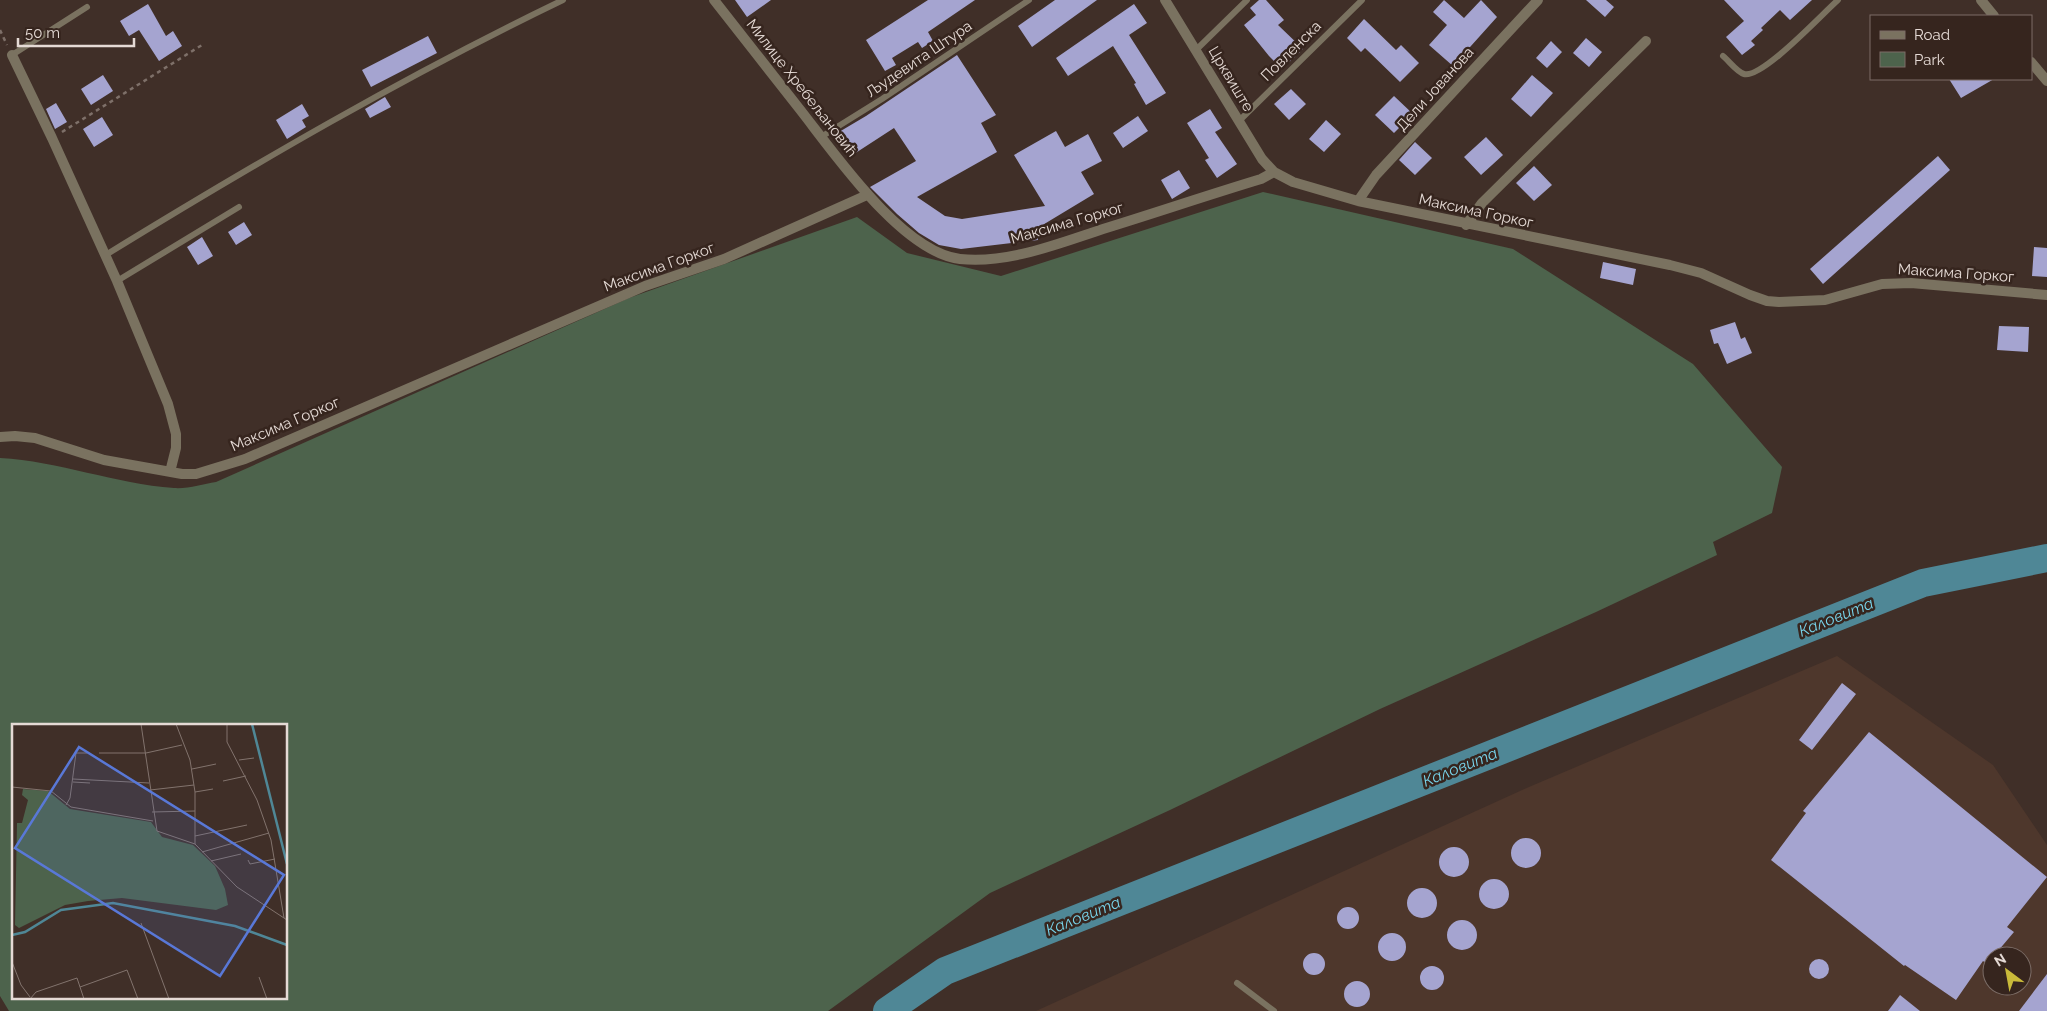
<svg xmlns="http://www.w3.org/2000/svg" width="2047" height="1011" font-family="Raleway,sans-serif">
<rect width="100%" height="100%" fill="#402f28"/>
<!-- built -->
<path fill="#4e372c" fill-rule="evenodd" d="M 1837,656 L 1993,765 L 2047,845 L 2047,1011 L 1036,1011 L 1529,787 ZM 1992,956 L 2022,956 L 2022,986 L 1992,986 Z"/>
<!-- green -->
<path fill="#4d634c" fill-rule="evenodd" d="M 1263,192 L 1513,249 L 1693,364 L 1782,467 L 1772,513 L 1713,542 L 1717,555 L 1596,612 L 1380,709 L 1170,810 L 990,893 L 828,1011 L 9,1011 L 0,996 L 0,458 C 59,461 115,484 174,488 C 188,489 203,484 216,482 L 629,298 L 857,217 L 907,253 L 1001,276 ZM 14,725 L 286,725 L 286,997 L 14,997 Z"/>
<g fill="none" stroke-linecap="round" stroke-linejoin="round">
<!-- river -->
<path stroke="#4f8796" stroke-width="28" d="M 887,1011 L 945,971 L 1923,583 L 2047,558"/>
</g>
<!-- building -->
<path fill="#a5a4d0" d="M 735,0 L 771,0 L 747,17 Z
M 928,0 L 975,0 L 928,32 L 933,41 L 922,48 L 918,42 L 892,58 L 896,65 L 885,71 L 866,40 Z
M 1055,0 L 1097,0 L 1032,47 L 1018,26 Z
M 1259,0 L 1266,0 L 1284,20 L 1278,25 L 1303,49 L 1282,69 L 1269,56 L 1244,25 L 1256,15 L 1250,8 Z
M 1444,0 L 1464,18 L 1481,0 L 1497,17 L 1453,66 L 1429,45 L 1447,25 L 1433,12 Z
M 1586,0 L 1606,0 L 1614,7 L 1605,17 Z
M 1724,0 L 1812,0 L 1790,20 L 1780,10 L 1761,28 L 1763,30 L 1751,41 L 1755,45 L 1742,55 L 1726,37 L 1744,21 Z
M 148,4 L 166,36 L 173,31 L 182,46 L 159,61 L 139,30 L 129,36 L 120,21 Z
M 1134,4 L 1147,23 L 1129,35 L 1166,93 L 1146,105 L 1134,84 L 1136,83 L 1113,46 L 1068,76 L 1056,58 Z
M 1364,19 L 1396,50 L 1401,45 L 1419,63 L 1400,82 L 1365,48 L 1361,52 L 1347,38 Z
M 428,36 L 437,53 L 371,87 L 362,70 Z
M 1586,38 L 1602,52 L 1589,67 L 1573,53 Z
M 1551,41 L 1562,52 L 1547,68 L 1536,58 Z
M 957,55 L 996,115 L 981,123 L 997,152 L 917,197 L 945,216 L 962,219 L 1045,206 L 1014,155 L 1056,131 L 1065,147 L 1088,134 L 1102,161 L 1081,172 L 1094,194 L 1036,229 L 1038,240 L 961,249 L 939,245 L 919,233 L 897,214 L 870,187 L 916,161 L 894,128 L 854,154 L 839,132 L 866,116 Z
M 103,75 L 113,91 L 91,105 L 81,89 Z
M 1532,75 L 1553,93 L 1531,117 L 1511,99 Z
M 1949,79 L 1994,79 L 1961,98 Z
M 1291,89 L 1306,104 L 1289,120 L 1274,104 Z
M 1394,96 L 1413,114 L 1394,133 L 1375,115 Z
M 385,97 L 391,107 L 370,118 L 365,109 Z
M 56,103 L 67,122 L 55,129 L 46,109 Z
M 302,104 L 309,116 L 302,120 L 306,127 L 287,139 L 276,120 Z
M 1210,109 L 1222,128 L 1215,132 L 1237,164 L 1217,178 L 1205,160 L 1209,158 L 1187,123 Z
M 1138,116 L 1148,131 L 1123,148 L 1113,133 Z
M 102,117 L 113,135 L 94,147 L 83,129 Z
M 1326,120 L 1341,134 L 1324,152 L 1309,139 Z
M 1486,137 L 1503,155 L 1481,175 L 1464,157 Z
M 1415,142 L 1432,158 L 1415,175 L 1399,160 Z
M 1938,156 L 1950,170 L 1823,284 L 1810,269 Z
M 1534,166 L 1552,185 L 1534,201 L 1516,183 Z
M 1179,170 L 1190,188 L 1172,199 L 1161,180 Z
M 244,222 L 252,235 L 236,245 L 228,232 Z
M 202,237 L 213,256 L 198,265 L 187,247 Z
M 2034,247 L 2047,248 L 2047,277 L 2032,276 Z
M 1603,262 L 1636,269 L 1633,285 L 1600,278 Z
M 1735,322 L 1741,339 L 1745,337 L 1752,353 L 1727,364 L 1718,343 L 1714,344 L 1710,330 Z
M 1999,326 L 2029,327 L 2028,352 L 1997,350 Z
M 1842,683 L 1856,694 L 1812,750 L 1799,740 Z
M 1869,732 L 2047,877 L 2007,927 L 2014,932 L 1987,964 L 1983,961 L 1956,1000 L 1905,965 L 1904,966 L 1771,860 L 1806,813 L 1803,811 Z
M1511 853a15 15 0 1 1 30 0a15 15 0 1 1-30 0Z
M1439 862a15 15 0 1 1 30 0a15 15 0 1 1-30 0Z
M1479 894a15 15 0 1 1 30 0a15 15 0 1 1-30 0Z
M1407 903a15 15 0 1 1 30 0a15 15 0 1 1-30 0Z
M1337 918a11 11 0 1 1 22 0a11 11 0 1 1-22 0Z
M1447 935a15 15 0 1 1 30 0a15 15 0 1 1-30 0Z
M1378 947a14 14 0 1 1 28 0a14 14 0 1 1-28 0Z
M1303 964a11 11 0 1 1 22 0a11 11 0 1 1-22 0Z
M1809 969a10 10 0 1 1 20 0a10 10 0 1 1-20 0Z
M1420 978a12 12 0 1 1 24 0a12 12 0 1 1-24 0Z
M 2047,974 L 2047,1011 L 2019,1011 Z
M1344 994a13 13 0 1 1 26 0a13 13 0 1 1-26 0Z
M 1900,995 L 1920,1011 L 1888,1011 Z"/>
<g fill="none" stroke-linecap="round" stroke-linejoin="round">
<!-- path -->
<path stroke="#7e7069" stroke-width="2.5" stroke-dasharray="4 4" stroke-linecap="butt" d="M 0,30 L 7,45
M 62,132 L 202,45"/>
<!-- service -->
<path stroke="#7a7260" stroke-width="6" d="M 1196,50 L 1247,0
M 12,55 L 87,7
M 1723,56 C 1729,61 1737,72 1744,74 C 1762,79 1822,14 1838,0
M 1239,121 L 1362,0
M 821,137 L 882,99 L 1029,0
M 104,256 C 254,164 405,76 563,0
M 117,281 L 239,207
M 1237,983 L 1274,1011"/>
<!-- minor -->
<path stroke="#7a7260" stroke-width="10" d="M 714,0 C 742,36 770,71 798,107 C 833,151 901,252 960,259 C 1008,264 1057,244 1103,229 C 1155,213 1208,195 1261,179 L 1274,172
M 1165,0 L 1262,159 L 1274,172 L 1293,182 L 1358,201 L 1670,265 L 1701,273 L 1750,295 L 1767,301 L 1779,302 L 1825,300 L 1882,284 L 1911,283 L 2047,295
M 1981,0 L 1994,16
M 12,55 L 52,138 L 117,281 L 168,404 L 176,434 L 176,448 L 170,472
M 2031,62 L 2047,81
M 1358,201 L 1376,175 L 1538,0
M 1466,225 L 1482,203 L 1646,41
M 0,437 L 15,436 L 35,438 L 104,460 L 182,474 L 196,474 L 245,459 L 645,286 L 724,259 L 867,195"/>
</g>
<g text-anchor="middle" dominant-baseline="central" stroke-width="5" stroke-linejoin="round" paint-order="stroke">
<!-- street labels -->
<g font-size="15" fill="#e5dad5" stroke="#36251e">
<text transform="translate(1291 51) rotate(-45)">Повленска</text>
<text transform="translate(919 59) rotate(-34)">Људевита Штура</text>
<text transform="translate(1231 79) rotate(59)">Црквиште</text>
<text transform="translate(802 88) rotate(52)">Милице Хребељановић</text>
<text transform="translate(1435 89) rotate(-48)">Дели Јованова</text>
<text transform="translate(1476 211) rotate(12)">Максима Горког</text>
<text transform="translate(1067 223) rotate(-16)">Максима Горког</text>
<text transform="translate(659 267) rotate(-20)">Максима Горког</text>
<text transform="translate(1956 273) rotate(4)">Максима Горког</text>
<text transform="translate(285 424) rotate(-23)">Максима Горког</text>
</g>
<!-- water labels -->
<g font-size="16" font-style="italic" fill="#78d4eb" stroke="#36251e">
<text transform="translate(1836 617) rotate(-22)">Каловита</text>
<text transform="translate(1460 767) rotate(-22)">Каловита</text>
<text transform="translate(1083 916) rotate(-22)">Каловита</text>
</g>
</g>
<!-- overview -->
<g transform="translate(12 724)">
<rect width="275" height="275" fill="#402f28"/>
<path d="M 11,65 L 36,67 L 58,85 L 139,98 L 150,113 L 181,121 L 203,142 L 213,165 L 216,181 L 204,186 L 110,174 L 76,177 L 53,181 L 7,204 L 3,201 L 5,99 L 10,99 L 16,76 L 10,71 Z" fill="#4d634c"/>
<path fill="none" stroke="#4f8796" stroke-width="2.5" d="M 240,0 L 275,140M 0,211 L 13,208 L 49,186 L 101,179 L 223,202 L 275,221"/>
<path fill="none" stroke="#82736d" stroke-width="1" d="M 129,0 L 145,107 L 183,120 L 225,163 L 275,196M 164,0 L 178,36 L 183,68 L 183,120M 215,0 L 215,18 L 245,76 L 259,116 L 272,194M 87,29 L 134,29M 134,29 L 170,21M 227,36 L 242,34M 180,45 L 204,40M 61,55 L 137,59M 211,57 L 234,52M 61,58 L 78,59M 0,63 L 39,67 L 59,83 L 141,97M 138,66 L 182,61M 183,68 L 201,65M 54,81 L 58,74 L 64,29 L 75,29M 140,88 L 183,87M 183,112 L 235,101M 190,128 L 257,109M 236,136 L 238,140 L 263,135M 199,137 L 229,130M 129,199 L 157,275M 0,238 L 9,261 L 18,273M 247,253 L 255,275M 18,275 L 24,268 L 65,254 L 68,263M 72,275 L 68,263 L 115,246 L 126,275"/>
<path fill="#5978d7" fill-opacity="0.15" stroke="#5978d7" stroke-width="2.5" d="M 67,23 L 272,151 L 208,252 L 3,124 Z"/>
<rect width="275" height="275" fill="none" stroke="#e5dad5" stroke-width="2.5"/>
</g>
<!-- legend -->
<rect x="1870" y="15" width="162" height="65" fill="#36251e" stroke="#7c6d67"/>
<rect x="1880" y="31" width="25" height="8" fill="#7a7260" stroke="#7c6d67"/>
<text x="1914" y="40" font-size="15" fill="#e5dad5">Road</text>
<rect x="1880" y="52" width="25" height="15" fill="#4d634c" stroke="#7c6d67"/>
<text x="1914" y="65" font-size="15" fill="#e5dad5">Park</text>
<!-- north arrow -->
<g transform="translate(2007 971) rotate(328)"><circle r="24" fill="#36251e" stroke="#7c6d67"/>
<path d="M0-4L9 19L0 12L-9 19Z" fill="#c9ba3a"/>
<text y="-8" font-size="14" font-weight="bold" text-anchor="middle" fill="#e5dad5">N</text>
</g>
<!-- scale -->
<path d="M18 38v8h116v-8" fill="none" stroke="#e5dad5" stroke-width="2.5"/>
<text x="25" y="38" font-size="15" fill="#e5dad5" stroke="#36251e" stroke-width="4" paint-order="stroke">50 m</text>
</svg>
